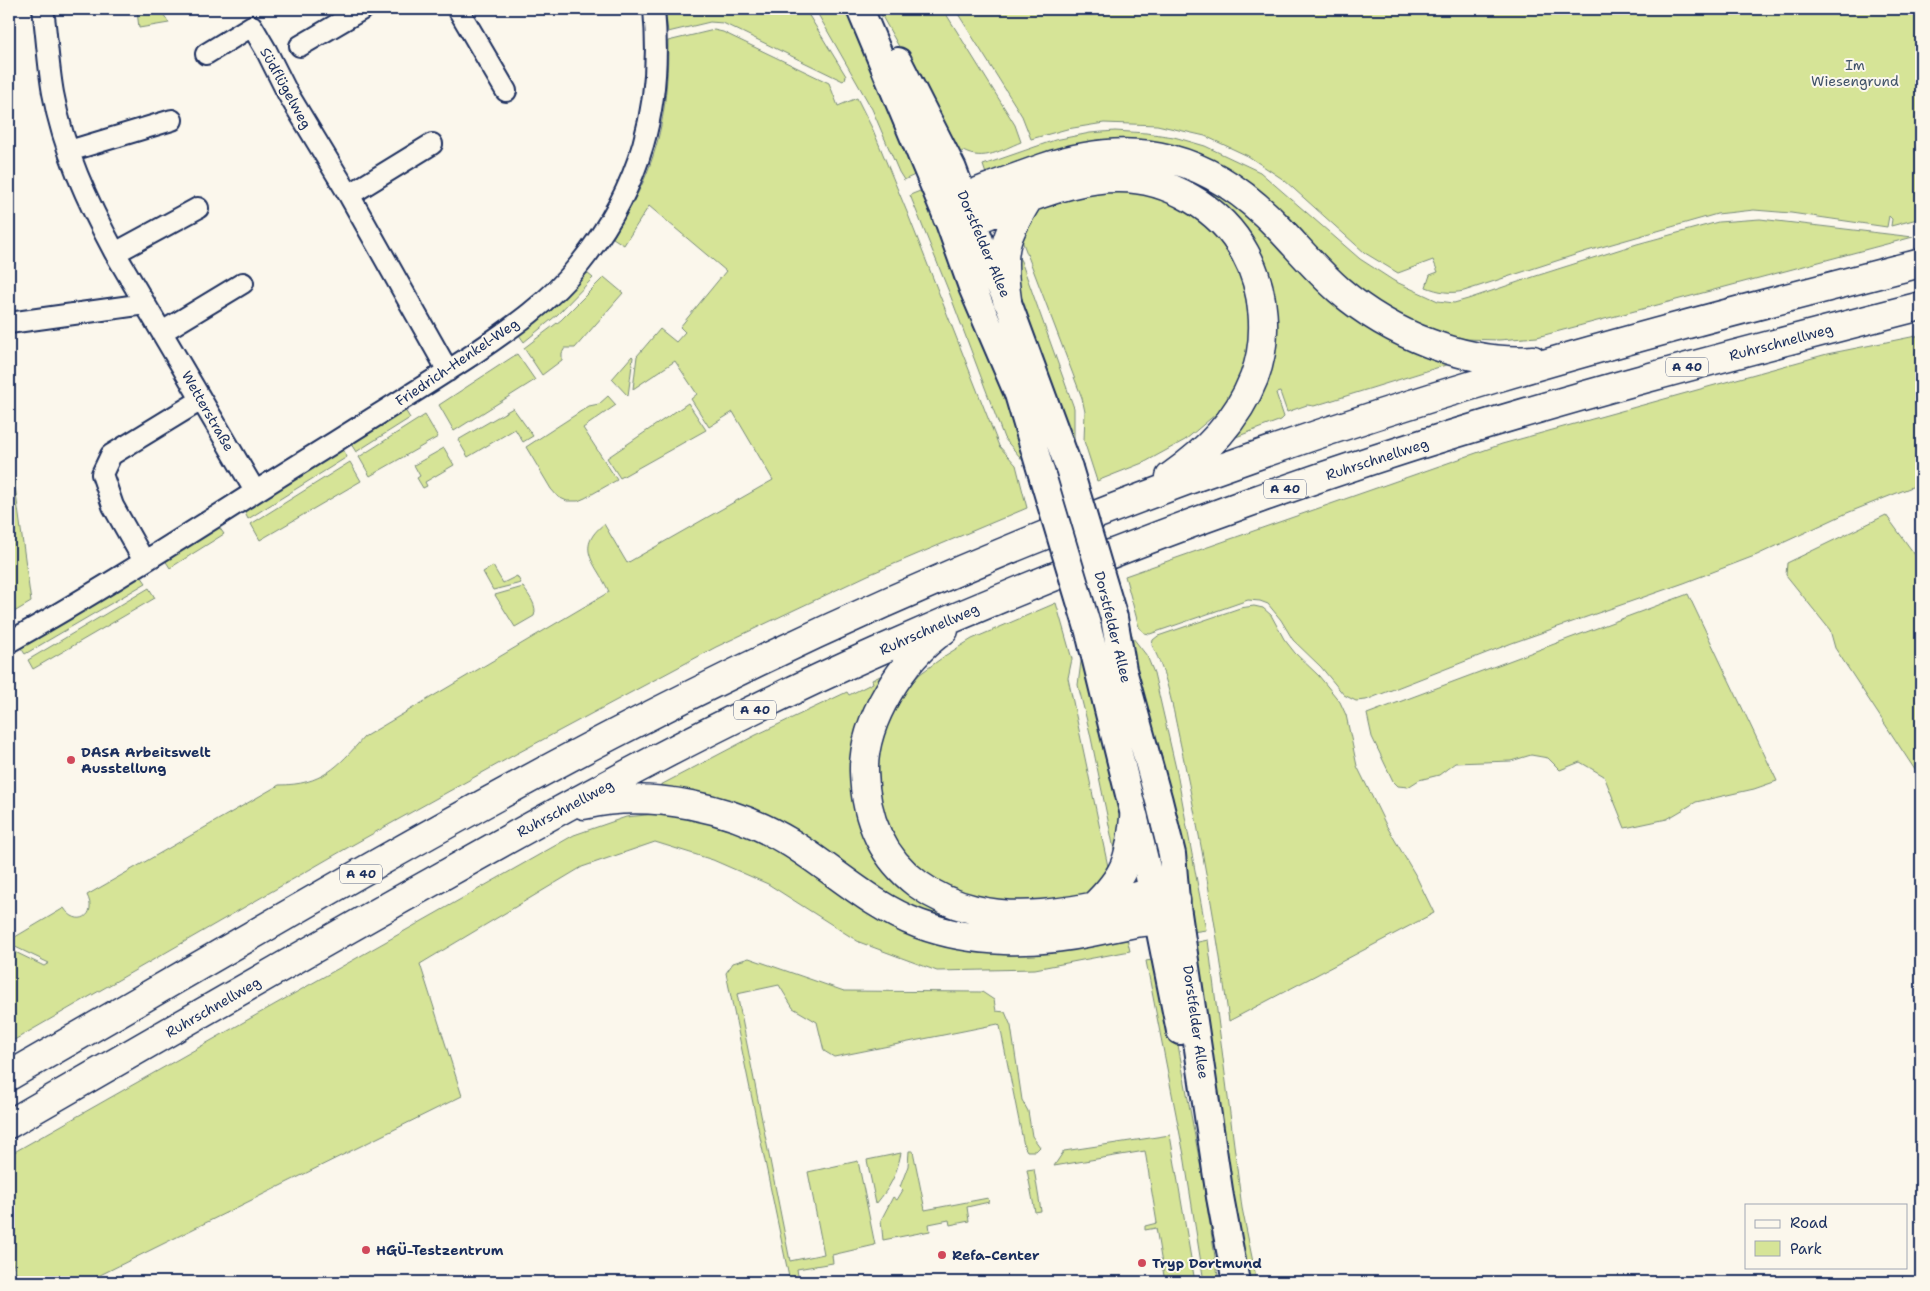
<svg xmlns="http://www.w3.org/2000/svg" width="1930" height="1291" font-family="'Shantell Sans',sans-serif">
<rect width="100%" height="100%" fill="#fbf7ec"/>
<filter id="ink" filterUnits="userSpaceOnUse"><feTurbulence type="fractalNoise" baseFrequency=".02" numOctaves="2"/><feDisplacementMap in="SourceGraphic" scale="10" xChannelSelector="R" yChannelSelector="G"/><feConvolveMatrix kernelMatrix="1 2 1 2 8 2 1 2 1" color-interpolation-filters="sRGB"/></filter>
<g filter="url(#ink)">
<!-- green -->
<path fill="#d6e497" stroke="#788a7a" d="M 140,9 L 160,9 L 169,23 L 139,28 L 137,11 Z
M 665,9 L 805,9 L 846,76 L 845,79 L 843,81 L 723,23 L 710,22 L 668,32 Z
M 815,9 L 845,9 L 883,87 L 919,173 L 904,180 L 899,172 L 872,109 Z
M 878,9 L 943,9 L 1015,125 L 1021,142 C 1001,150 984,162 963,151 L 955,156 L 927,97 Z
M 955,9 L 1921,9 L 1921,218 L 1891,226 L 1892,219 L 1889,216 L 1887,227 L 1791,213 L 1754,210 L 1717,214 L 1584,252 L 1464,291 C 1450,294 1439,292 1426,287 L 1430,275 L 1438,272 L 1433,260 L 1398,273 L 1365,253 L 1284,180 L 1248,156 L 1205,136 L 1157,125 L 1104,123 L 1067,129 L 1031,139 L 1022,116 Z
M 714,30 L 723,32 L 829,83 L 838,106 L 857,98 L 873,130 L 907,212 L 999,446 L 1016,465 L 1027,508 L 868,575 L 716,647 L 516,754 L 347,848 L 9,1043 L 9,949 L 44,966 L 49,963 L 9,944 L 10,940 L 64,908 C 77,928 98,916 87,895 L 279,785 C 322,785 338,767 364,737 L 609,592 C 597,564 573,549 604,524 L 627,563 L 773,480 L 733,412 L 709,427 L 691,399 L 697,394 L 675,361 L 633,389 L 637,356 L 660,329 L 676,342 L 685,332 L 680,327 L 726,271 L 649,206 L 624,245 L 613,238 C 627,213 642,189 651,162 C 665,123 668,82 668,41 Z
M 1115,131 L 1146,133 L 1174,137 L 1205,146 L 1260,172 L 1360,259 L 1394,281 L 1438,301 L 1454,303 L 1468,299 L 1536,276 L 1637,244 L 1718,222 L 1760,219 L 1913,237 L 1537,337 L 1499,340 L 1464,339 L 1434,333 L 1382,312 L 1205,162 L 987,177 L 983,165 L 1055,140 L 1090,133 Z
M 1143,164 L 1207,183 L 1449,364 L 1314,406 L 1307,405 L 1287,412 L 1280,392 L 1276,393 L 1284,417 L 1281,420 L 1236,437 L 1230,435 L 1272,351 L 1222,206 Z
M 1093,187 L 1170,197 L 1228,239 L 1256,310 L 1244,385 L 1222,409 L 1185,440 L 1145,462 L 1097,481 L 1084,441 L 1085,412 L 1082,398 L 1018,230 L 1031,211 Z
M 925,189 L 973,310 L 1016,427 L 1025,463 L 1004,438 L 949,292 L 910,195 Z
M 1015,251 L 1021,261 L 1074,408 L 1074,445 L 1013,283 Z
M 587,273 L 593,278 L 557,315 L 524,342 L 519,335 L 553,309 Z
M 604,277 L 623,293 L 575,348 L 565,348 L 562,353 L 562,360 L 542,375 L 524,348 L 561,320 Z
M 1921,335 L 1920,469 L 1921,476 L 1917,485 L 1847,513 L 1757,555 L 1684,583 L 1512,643 L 1366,700 L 1356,701 L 1344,695 L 1321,667 L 1293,640 L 1281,620 L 1268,604 L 1260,601 L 1248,600 L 1150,634 L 1144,633 L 1139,627 L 1125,576 L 1502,444 L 1827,354 Z
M 517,354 L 535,380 L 454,431 L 439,405 Z
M 632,356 L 633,357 L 628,396 L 612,379 Z
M 608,396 L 616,405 L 583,428 L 617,480 L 585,498 L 578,501 L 567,501 L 558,497 L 551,489 L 526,447 L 589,406 L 599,404 Z
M 688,403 L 706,430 L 620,478 L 607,458 Z
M 513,408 L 533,436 L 523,442 L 515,429 L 468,457 L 458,440 Z
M 405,410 L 410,418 L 356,452 L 351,444 Z
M 425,415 L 438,437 L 370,476 L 359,457 Z
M 9,443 L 31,602 L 9,615 Z
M 444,448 L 454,465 L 425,482 L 427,486 L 423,488 L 417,478 L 420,476 L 414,465 Z
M 343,449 L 347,457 L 248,519 L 244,511 Z
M 350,462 L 361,481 L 260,540 L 251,524 Z
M 1886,515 L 1921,563 L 1921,779 L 1835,648 L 1830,630 L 1786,575 L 1787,563 Z
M 219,527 L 224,534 L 170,568 L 165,560 Z
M 493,566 L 503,583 L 517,576 L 521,583 L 493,590 L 483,572 Z
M 141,576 L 146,583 L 25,654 L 21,648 Z
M 523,587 C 529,596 538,606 534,616 L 515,627 L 495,595 Z
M 149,588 L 155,598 L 33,669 L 28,660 Z
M 1688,594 L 1777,781 L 1754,789 L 1696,802 L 1667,819 L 1625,828 L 1604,776 L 1580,762 L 1560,770 L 1548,758 L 1531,755 L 1511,761 L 1455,763 L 1439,775 L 1419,780 L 1408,787 L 1398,786 L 1393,781 L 1372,737 L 1367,714 Z
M 1056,603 L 1072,659 L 1068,678 L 1110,876 L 1080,900 L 1025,908 L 940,891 L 886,836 L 873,759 L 896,701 L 920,674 L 946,655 L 972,639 Z
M 1254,606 L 1263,608 L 1271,615 L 1284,639 L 1295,653 L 1319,676 L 1340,702 L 1346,715 L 1357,766 L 1386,825 L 1416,876 L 1434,913 L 1229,1021 C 1217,930 1201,840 1182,751 C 1174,715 1169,678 1152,645 L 1153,640 L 1158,636 L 1240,608 Z
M 1125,613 L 1133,638 L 1147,656 L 1154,673 L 1177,773 L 1206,930 L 1192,932 L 1122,614 Z
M 1082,654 L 1124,825 L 1116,859 L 1090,733 L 1078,685 Z
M 903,665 L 857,809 L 948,911 L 946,920 L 919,911 L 653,789 L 756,735 L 847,692 L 849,695 L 873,683 L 872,680 Z
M 666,813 L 747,829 L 883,920 L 946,947 L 1010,955 L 1060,952 L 1127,939 L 1130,951 L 1035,969 L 937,971 L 859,942 L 768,884 L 713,860 L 655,842 L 582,867 L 420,964 L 462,1096 L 86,1282 L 22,1282 L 17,1275 L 9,1251 L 9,1155 L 574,835 L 626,817 Z
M 1208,940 L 1242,1208 L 1257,1282 L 1241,1282 L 1193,943 Z
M 749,958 L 844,991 L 982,992 L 994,1000 L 996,1011 L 1005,1012 L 1011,1026 L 1022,1100 L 1028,1111 L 1032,1136 L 1040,1147 L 1036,1151 L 1027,1151 L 1024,1146 L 1000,1026 L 998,1024 L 834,1057 L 824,1051 L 817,1022 L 793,1008 L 779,985 L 737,994 L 790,1261 L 824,1254 L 808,1172 L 858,1161 L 875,1245 L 832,1255 L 833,1263 L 797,1269 L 799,1282 L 790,1282 L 726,973 L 733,963 Z
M 1157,959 L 1170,1002 L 1202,1174 L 1219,1282 L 1204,1282 L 1184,1155 L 1146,961 Z
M 1170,1135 L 1195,1282 L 1165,1282 L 1156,1228 L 1145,1230 L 1145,1226 L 1157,1223 L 1145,1151 L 1054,1166 L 1064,1151 Z
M 909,1151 L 913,1151 L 925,1210 L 988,1198 L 989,1202 L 967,1207 L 969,1221 L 950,1225 L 949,1220 L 929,1224 L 930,1231 L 883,1240 L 881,1220 L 893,1197 L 897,1200 L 903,1190 L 900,1187 L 908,1166 Z
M 901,1153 C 896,1176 891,1186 876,1204 L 867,1160 Z
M 1034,1169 L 1041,1211 L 1035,1212 L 1027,1170 Z"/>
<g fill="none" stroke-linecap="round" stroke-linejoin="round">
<defs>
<path id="minor" d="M 43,9 C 47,37 48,65 53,93 C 63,149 88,203 115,253 L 255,491
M 458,9 L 506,91
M 300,46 L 363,9
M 206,54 L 252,26 L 266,50 L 288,94 L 349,195 L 448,371
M 69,151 L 172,120
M 349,195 L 432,144
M 115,253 L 198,208
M 9,323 L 145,304
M 162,332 L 243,283
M 144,561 L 113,506 L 102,474 L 111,455 L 201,400
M 9,642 C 118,581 223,511 330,445 C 377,415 425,386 472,355 C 510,329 551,301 579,265 C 641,188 663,106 654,9"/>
<path id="major" d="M 860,9 L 947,217 L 972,287 L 1018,394 L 1043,478
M 898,61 L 953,169 L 988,262 L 1007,300 L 1069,468
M 1114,618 L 1123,670 L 1159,801 L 1172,854 L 1176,900 L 1220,1197 L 1236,1282
M 1088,628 L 1148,872 L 1180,1031"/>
<path id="highway" d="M 947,217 C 953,211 958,202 965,198 C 973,193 984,190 993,186 C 1010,180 1026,174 1043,168 C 1136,136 1211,156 1279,228 C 1299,249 1317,271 1339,290 C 1390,334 1465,365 1533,360
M 947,217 L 973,221 L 1029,198
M 1007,300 C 1000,250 1003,241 1029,198 C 1057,188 1086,178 1117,178 C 1167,177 1221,208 1245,253 C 1265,289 1269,339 1254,378 C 1237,421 1207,451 1170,477
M 944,630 C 903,658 863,721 864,771 C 866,874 946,922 1042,914 C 1065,912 1088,908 1110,903 C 1123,900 1137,895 1151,894 C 1159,893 1169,898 1176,900
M 584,805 C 650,789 734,808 791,843 C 834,870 871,906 919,924 C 973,944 1035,944 1091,932 C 1105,929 1120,926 1135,923 C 1142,922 1151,922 1157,919 C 1164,915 1171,906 1176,900
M 1094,906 C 1125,876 1130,860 1134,818
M 9,1076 C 209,961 407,842 612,735 C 748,664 888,599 1030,541 C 1183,479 1338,425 1496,378 C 1637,336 1779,300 1921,263
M 9,1124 C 151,1042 294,959 437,879 C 580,798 725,719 876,652 C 1040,579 1205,515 1375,459 C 1555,400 1738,353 1921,306"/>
</defs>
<!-- minor casing -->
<use href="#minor" stroke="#1b2f5e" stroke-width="24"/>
<!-- major casing -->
<use href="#major" stroke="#1b2f5e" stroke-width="30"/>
<!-- highway casing -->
<use href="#highway" stroke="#1b2f5e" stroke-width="31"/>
<!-- minor -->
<use href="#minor" stroke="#fbf7ec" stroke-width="20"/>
<!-- major -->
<use href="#major" stroke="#fbf7ec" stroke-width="26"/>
<!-- highway -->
<use href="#highway" stroke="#fbf7ec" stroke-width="28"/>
<defs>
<path id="major-bridge" d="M 1069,468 L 1114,618
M 1043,478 L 1088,628"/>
</defs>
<!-- major-bridge casing -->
<use href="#major-bridge" stroke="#1b2f5e" stroke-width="30" stroke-linecap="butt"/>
<!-- major-bridge -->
<use href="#major-bridge" stroke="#fbf7ec" stroke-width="26"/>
</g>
</g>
<!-- markers -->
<g fill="#d1495b" stroke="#fbf7ec" stroke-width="2">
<circle cx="71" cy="760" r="5"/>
<circle cx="366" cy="1250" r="5"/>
<circle cx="942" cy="1255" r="5"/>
<circle cx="1142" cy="1263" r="5"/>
</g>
<g text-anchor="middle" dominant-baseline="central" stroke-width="4" stroke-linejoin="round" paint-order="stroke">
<!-- shield labels -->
<g fill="#fbf7ec" stroke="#5e6b89" stroke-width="1">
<rect x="1666" y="357.5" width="42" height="19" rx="4"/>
<rect x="1264" y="479.5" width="42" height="19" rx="4"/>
<rect x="734" y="700.5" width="42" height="19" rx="4"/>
<rect x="340" y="864.5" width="42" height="19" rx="4"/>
</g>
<g font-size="12" font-weight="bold" fill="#1b2f5e">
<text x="1687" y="367">A 40</text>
<text x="1285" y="489">A 40</text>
<text x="755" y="710">A 40</text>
<text x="361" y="874">A 40</text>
</g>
<!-- park labels -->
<g font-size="14" fill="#405369" stroke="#fbf7ec">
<text x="1855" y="65">Im<tspan x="1855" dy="16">Wiesengrund</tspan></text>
</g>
<!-- street labels -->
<g font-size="14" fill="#1b2f5e" stroke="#fbf7ec">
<text transform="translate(286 88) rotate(61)">Südflügelweg</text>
<text transform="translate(984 244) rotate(67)">Dorstfelder Allee</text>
<text transform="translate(1781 342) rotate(-15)">Ruhrschnellweg</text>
<text transform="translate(457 362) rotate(-34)">Friedrich-Henkel-Weg</text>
<text transform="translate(208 411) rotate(60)">Wetterstraße</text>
<text transform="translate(1377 459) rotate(-18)">Ruhrschnellweg</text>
<text transform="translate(1113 627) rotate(76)">Dorstfelder Allee</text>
<text transform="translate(929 629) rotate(-24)">Ruhrschnellweg</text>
<text transform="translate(565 808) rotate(-28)">Ruhrschnellweg</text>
<text transform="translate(213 1007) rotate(-30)">Ruhrschnellweg</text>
<text transform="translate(1196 1022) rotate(82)">Dorstfelder Allee</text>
</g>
<!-- poi labels -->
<g font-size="14" font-weight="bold" fill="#1b2f5e" stroke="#fbf7ec" text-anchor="start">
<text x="81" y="752">DASA Arbeitswelt<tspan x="81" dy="16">Ausstellung</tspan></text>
<text x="376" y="1250">HGÜ-Testzentrum</text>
<text x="952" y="1255">Refa-Center</text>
<text x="1152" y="1263">Tryp Dortmund</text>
</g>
</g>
<!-- margin -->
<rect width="1930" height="1291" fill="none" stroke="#fbf7ec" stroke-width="30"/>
<rect x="15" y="15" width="1900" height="1261" fill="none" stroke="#1b2f5e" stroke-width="2" filter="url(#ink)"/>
<!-- legend -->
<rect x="1745" y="1204" width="162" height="65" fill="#fbf7ec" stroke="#a1a7b3"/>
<rect x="1755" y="1220" width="25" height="8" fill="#fbf7ec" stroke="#a1a7b3"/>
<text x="1790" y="1228" font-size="15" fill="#1b2f5e">Road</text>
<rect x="1755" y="1241" width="25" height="15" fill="#d6e497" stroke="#a1a7b3"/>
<text x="1790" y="1254" font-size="15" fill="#1b2f5e">Park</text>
</svg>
